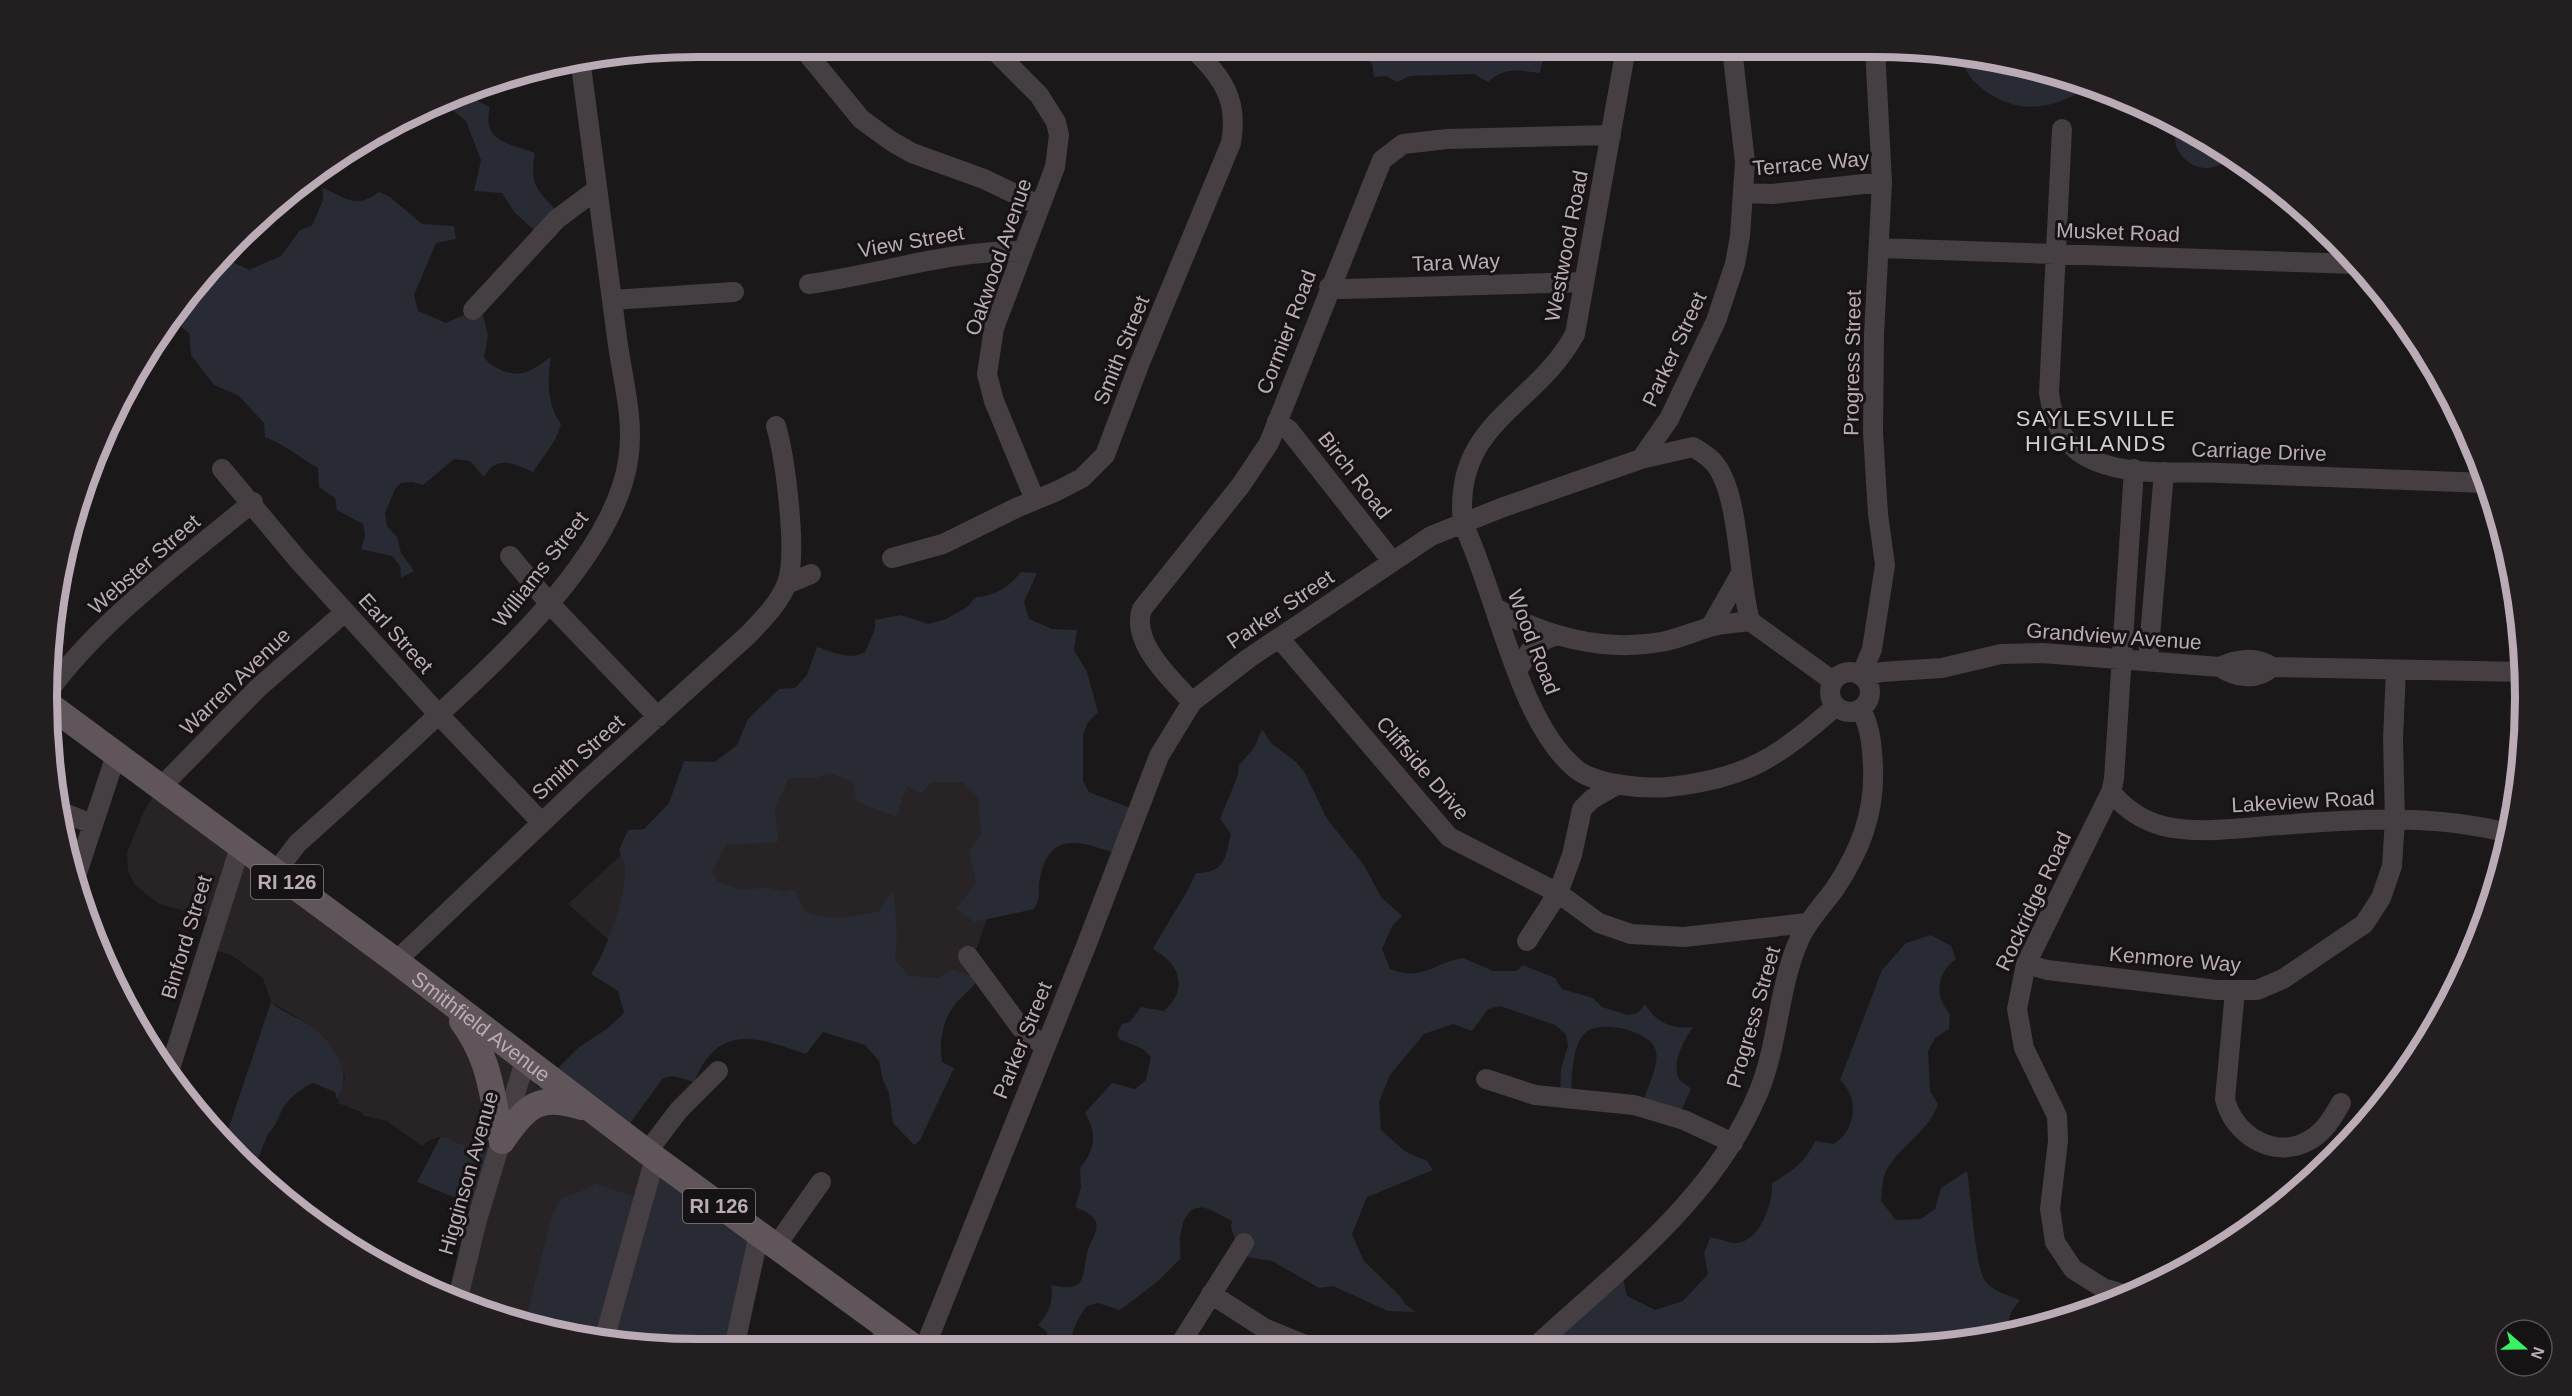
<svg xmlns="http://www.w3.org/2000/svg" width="2572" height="1396" font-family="Helvetica,sans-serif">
<rect width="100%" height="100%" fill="#1b1819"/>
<!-- built -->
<path fill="#282426" d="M 839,653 L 1052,735 L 958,1001 L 718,1037 L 568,904 Z
M 159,787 L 531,1076 L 538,1088 L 557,1094 L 648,1154 L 637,1195 L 529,1327 L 458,1298 L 496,1147 L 469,1147 L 441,1136 L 426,1142 L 422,1146 L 387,1121 L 364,1116 L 361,1112 L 338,1103 L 345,1077 L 305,1022 L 271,1002 L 263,978 L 231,955 L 203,947 L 211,918 L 159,904 L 134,884 L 128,871 L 127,853 L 144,811 Z"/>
<!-- green -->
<path fill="#282b33" d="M 1282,47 L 1346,47 L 1335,51 L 1330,61 Z
M 1351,47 L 1551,47 L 1543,58 L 1540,73 C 1519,70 1504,67 1488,82 L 1474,74 L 1410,76 L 1397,82 L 1386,76 L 1374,77 L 1372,63 Z
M 1959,55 L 2043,69 L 2088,87 C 2051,112 2011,116 1976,83 C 1968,77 1964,64 1959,55 Z
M 462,93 L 490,107 C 481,142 509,143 535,153 C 529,188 538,190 560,214 L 541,236 L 515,213 L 502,193 L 474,191 L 481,160 L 466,121 L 443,102 Z
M 2176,124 L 2199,134 L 2231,156 C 2215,175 2188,171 2177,148 C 2174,142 2175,130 2176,124 Z
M 323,188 C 347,199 356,209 379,192 L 390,197 L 422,224 L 454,226 L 456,239 L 436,243 L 414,295 L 418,311 L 446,323 L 481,307 L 488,335 L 484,357 C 490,365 494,367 503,371 C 524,379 534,368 551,357 C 547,379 547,405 561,424 C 556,443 544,455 533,472 C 513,464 497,454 484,477 L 470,461 L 454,459 L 423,485 L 412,482 L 401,483 L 395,489 L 385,513 L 387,526 L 397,537 L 401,553 L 414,571 L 401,578 L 400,566 L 392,556 L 361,549 L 365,535 L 363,524 L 337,510 L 335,498 L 319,487 L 318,468 C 299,457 287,446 265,437 L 264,423 L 239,396 L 214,385 L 191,355 L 189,333 L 170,318 L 208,268 L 225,253 L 227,259 L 249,270 L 281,256 L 300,230 L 312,226 L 323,200 Z
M 1021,572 L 1037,573 L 1024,602 L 1029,619 L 1052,629 L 1077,630 L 1074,650 L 1087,672 L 1098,712 L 1088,722 L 1083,735 L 1083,781 L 1089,792 L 1133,809 L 1117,854 C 1082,842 1050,829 1040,878 C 1037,891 1042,895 1034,909 L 974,922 L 956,909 L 976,882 L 969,852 L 981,834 L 978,797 L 962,782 L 931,782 L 921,794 L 907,786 L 896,817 L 856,801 L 853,782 L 829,773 L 816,778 L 789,778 L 775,808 L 778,842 L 726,845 L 712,872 L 718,882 L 740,889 L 770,888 L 785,892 L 794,889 L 805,912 C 834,921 850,918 879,911 L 887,898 L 894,893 L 897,936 L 895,960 L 909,976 L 939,978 L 952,970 L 979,978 C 971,991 961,996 953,1007 C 942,1023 939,1043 942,1062 L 954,1068 L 920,1140 L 914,1145 L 893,1123 L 889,1093 L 883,1080 L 879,1061 L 865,1045 L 823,1032 L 806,1054 C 756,1037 719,1022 694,1082 L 674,1076 L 663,1078 L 624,1132 L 557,1094 L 538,1088 L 578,1048 L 608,1028 L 624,1013 L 618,991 L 591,974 C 605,955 628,891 625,868 C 625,862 621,856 619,850 L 628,830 L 644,829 L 669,803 L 684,761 L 715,762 L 737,745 L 748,719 L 779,689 L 795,688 L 807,675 L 817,647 C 833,652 848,661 865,652 L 875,629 L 875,620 L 901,615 L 928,624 L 946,619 L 967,607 L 976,597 C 997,596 1009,586 1021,572 Z
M 1262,729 L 1271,743 L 1296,762 L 1305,773 L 1327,819 L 1364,865 L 1381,897 L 1402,916 L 1392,926 L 1382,949 L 1390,969 C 1421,982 1434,963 1463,958 L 1493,971 L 1517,971 L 1523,965 L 1555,978 L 1562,989 L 1593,998 L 1602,1007 L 1628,1015 L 1638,1013 L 1645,1004 C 1655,1022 1673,1030 1693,1027 C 1684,1039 1671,1065 1679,1079 C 1681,1082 1688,1086 1691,1089 L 1678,1117 L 1643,1101 C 1648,1087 1659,1065 1656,1051 C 1652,1031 1598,1018 1584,1034 C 1571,1049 1572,1079 1571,1098 L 1560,1096 L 1561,1069 L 1568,1046 L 1566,1034 L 1555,1025 L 1500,1006 L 1488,1009 L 1472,1031 L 1453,1024 L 1424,1034 L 1390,1075 L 1379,1102 L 1381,1130 L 1406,1152 L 1427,1161 L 1433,1170 L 1367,1197 L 1352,1234 L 1364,1261 L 1400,1296 L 1405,1304 L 1416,1312 L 1388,1311 L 1333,1286 L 1319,1288 L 1272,1261 L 1241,1256 L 1231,1227 L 1232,1221 C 1224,1217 1213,1210 1205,1208 C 1180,1203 1178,1242 1181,1258 L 1157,1282 L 1120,1310 L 1098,1303 L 1087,1306 C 1078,1318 1070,1331 1072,1347 L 1048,1341 L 1047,1332 L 1038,1325 C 1049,1313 1054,1301 1051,1285 C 1092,1295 1080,1270 1089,1247 C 1092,1238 1100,1229 1095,1220 C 1091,1213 1082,1210 1075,1207 L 1081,1188 L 1080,1168 C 1096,1149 1097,1133 1085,1113 L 1112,1083 L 1135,1089 L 1146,1080 L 1151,1057 L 1143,1049 L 1119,1039 L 1117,1034 L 1122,1024 L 1130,1022 L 1141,1007 L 1164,1011 C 1189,988 1180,964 1153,949 C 1167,922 1184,900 1196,873 C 1225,873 1225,858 1231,834 L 1220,819 L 1238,775 L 1239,765 L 1254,748 Z
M 1931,935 L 1951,946 L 1956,959 C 1936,974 1934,995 1950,1014 L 1949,1029 L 1935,1038 L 1928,1051 L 1930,1091 L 1938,1104 C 1929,1131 1902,1144 1887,1169 C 1882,1177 1882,1192 1881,1201 L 1896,1220 L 1921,1219 L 1935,1209 L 1941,1188 L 1967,1171 C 1971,1194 1975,1263 1984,1279 C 1991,1291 2008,1295 2020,1300 L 2011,1312 L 2005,1332 L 1959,1344 L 1530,1345 L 1620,1266 L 1627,1296 L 1655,1310 L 1683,1301 L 1708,1274 L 1704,1253 L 1710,1238 C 1718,1237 1724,1242 1733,1243 C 1759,1245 1773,1204 1772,1183 C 1792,1171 1805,1163 1815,1141 L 1834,1144 C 1857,1129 1859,1097 1840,1080 L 1882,970 L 1906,943 Z
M 271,1002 C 282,1013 299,1017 312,1027 C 334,1044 354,1074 337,1100 L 335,1092 L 313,1083 C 302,1088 290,1097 283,1108 C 278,1117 276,1127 268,1134 L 253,1170 L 224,1142 Z
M 441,1136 L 469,1147 L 500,1147 L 477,1220 L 465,1202 L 417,1182 Z
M 650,1154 L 759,1234 L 734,1348 L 656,1348 L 524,1325 L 552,1216 L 560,1199 L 592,1187 L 594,1183 L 635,1197 Z"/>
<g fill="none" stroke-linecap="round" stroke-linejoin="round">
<!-- minor -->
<path stroke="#453e42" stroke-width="20" d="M 802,47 L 861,119 L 891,141 L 912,153 L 984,179 L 1040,206
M 991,47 L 1039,95 L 1056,122 L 1059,135 L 1055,167 L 994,328 L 987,374 L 994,401 L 1035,500
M 1626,48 L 1575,334 C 1535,408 1452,422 1463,524 C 1496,591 1518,722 1576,769 C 1596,785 1643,789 1668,787 C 1747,779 1778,757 1836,706
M 2062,129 L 2049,393 C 2053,424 2065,449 2095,461 C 2134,477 2181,471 2221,473 C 2310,476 2398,480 2486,483
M 1745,193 L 1772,194 L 1882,182
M 1879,248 L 2356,264
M 809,284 C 880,274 951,250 1023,251
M 1329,287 L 1345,289 L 1584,282
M 612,300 L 734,292
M 473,310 L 557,219 L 596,190
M 1277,421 L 1289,430 L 1392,561
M 1641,459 L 1693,447 C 1701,452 1709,456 1715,464 C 1740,495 1738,579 1750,621
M 222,469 L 299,561 L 439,715 L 542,823
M 510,556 L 549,603 L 658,717
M 892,558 L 943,544 L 1016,508 L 1057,491 L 1082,478 L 1105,455 L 1139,365 L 1231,143 C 1239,98 1222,78 1192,47
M 787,584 L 811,574
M 1494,607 C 1543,637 1605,652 1661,642 C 1678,639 1693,632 1710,627 C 1723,623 1737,623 1750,621
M 1750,621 L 1833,681
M 1711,626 L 1740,575
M 1280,639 L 1449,837 L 1558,893 L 1599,923 L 1631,934 L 1684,937 L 1807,923
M 2148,660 L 2164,472
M 2220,667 C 2236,659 2256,656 2272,667 L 2524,672
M 1518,669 L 1534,645 L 1556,635
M1830 692a20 20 0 1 1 40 0a20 20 0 1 1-40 0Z
M 1861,676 L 1872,649 L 1885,565 L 1878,514 L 1873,432 L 1874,335 L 1882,182 L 1875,48
M 1864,677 L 1881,672 L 1942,668 L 2001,654 L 2042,653 L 2220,667 C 2236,678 2257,681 2272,667
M 48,692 C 101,619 183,560 253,502
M 1192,702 C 1171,679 1130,642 1142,609 L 1241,485 L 1269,443 L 1382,160 L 1403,144 L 1447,139 L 1611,135
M 161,787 L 258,688 L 345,612
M 2111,792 C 2125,809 2141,820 2163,826 C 2201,835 2244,827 2282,825 C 2357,819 2435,814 2508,833
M 59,811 L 92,824
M 275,873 L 297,844 C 344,802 391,759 437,716 C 505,653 613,555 628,461 C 635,420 622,378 617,338 C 604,244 592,151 580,58
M 74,882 L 116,755
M 1527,941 L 1558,893 L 1572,855 L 1582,809 L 1592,799 L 1618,784
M 968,956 L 1021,1028 L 1045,1047
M 396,961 L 586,781 L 748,635 C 762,620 779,604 787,583 C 798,554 785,457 776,426
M 2026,964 L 2047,970 L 2217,990 L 2257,990 L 2283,979 L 2364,924 L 2381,898 L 2392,866 L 2395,820 L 2393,738 L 2396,670
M 2235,991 L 2225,1099 C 2233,1134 2273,1160 2308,1141 C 2324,1133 2333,1117 2341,1103
M 168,1075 L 240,847
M 1486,1079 L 1535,1095 L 1634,1105 L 1684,1120 L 1733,1143
M 647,1152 L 679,1110 L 718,1071
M 776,1246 L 821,1182
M 1211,1294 L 1264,1328 L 1308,1346
M 2131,1296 L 2103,1288 L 2073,1269 L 2055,1242 L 2050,1209 L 2058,1141 L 2057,1116 L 2024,1048 L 2017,1009 L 2026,964 L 2111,792 L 2114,779 L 2134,469
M 458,1298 L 477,1220 L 525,1061
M 604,1340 L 655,1158
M 1537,1345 C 1619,1269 1715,1198 1759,1091 C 1779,1042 1778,986 1800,938 C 1809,919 1822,906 1834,890 C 1860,851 1875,814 1873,767 C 1872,748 1871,727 1861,710
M 1179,1346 L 1244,1243
M 878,1347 L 887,1326
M 925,1347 L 1086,946 L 1159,756 L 1192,702 L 1249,658 L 1431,536 L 1501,508 L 1641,459 L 1669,419 L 1716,321 L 1735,264 L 1740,236 L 1745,162 L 1732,48
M 734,1348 L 759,1234"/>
<!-- major -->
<g stroke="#5f555b" stroke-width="26">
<path id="s1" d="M 48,704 L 396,961 L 655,1158 L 914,1347"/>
<path d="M 462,1021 C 492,1062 491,1095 502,1141"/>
<path d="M 502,1141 C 527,1106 538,1093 582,1107"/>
</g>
</g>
<g text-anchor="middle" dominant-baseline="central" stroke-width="6" stroke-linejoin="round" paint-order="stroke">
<!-- shield labels -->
<g fill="#161314" stroke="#897d85" stroke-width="1.5">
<rect x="251" y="865" width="72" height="34" rx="4.5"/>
<rect x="683" y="1189" width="72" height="34" rx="4.5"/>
</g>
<g font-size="20" font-weight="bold" fill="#baabb6">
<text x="287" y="882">RI 126</text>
<text x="719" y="1206">RI 126</text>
</g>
<!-- street labels -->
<g font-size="21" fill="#baabb6" stroke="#161314">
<text transform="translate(1811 163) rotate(-5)">Terrace Way</text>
<text transform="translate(2118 232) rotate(2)">Musket Road</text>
<text transform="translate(911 241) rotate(-10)">View Street</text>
<text transform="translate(1566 246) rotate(-79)">Westwood Road</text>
<text transform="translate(998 257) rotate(-71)">Oakwood Avenue</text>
<text transform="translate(1456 262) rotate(-2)">Tara Way</text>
<text transform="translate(1286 332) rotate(-69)">Cormier Road</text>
<text transform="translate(1674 349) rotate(-65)">Parker Street</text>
<text transform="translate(1121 350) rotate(-68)">Smith Street</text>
<text transform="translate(1852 363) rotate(-89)">Progress Street</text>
<text transform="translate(2259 451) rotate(2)">Carriage Drive</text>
<text transform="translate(1355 475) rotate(52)">Birch Road</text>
<text transform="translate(144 564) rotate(-41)">Webster Street</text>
<text transform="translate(540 569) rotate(-52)">Williams Street</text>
<text transform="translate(1280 609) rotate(-34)">Parker Street</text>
<text transform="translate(396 633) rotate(48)">Earl Street</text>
<text transform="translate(2114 636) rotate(4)">Grandview Avenue</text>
<text transform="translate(1534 642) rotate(69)">Wood Road</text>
<text transform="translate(235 681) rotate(-44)">Warren Avenue</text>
<text transform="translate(578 757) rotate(-42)">Smith Street</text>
<text transform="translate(1423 768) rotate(49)">Cliffside Drive</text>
<text transform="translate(2303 801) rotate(-3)">Lakeview Road</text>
<text transform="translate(2033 901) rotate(-65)">Rockridge Road</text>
<text transform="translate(186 937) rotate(-73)">Binford Street</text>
<text transform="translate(2175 959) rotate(5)">Kenmore Way</text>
<text transform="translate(1753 1017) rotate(-74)">Progress Street</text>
<text stroke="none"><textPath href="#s1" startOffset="540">Smithfield Avenue</textPath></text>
<text transform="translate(1022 1040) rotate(-68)">Parker Street</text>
<text transform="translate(468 1173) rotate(-74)">Higginson Avenue</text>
</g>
<!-- neighbourhood labels -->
<g font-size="22" letter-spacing="1.5" fill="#d6ccd3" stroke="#161314">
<text x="2096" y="418">SAYLESVILLE<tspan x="2096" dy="25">HIGHLANDS</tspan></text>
</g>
</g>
<!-- crop -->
<path d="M0 0H2572V1396H0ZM698 57H1874A641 641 0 0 1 2515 698V698A641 641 0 0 1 1874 1339H698A641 641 0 0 1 57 698V698A641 641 0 0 1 698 57Z" fill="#231f21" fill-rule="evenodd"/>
<path fill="none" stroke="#baabb6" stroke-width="8" d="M698 57H1874A641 641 0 0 1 2515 698V698A641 641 0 0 1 1874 1339H698A641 641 0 0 1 57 698V698A641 641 0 0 1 698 57Z"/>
<!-- north arrow -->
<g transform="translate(2524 1348) rotate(110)"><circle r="28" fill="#161314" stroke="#585055" stroke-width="1.5"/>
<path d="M0-4.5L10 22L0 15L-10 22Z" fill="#39f263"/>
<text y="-9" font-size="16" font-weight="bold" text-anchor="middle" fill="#baabb6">N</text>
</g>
</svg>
